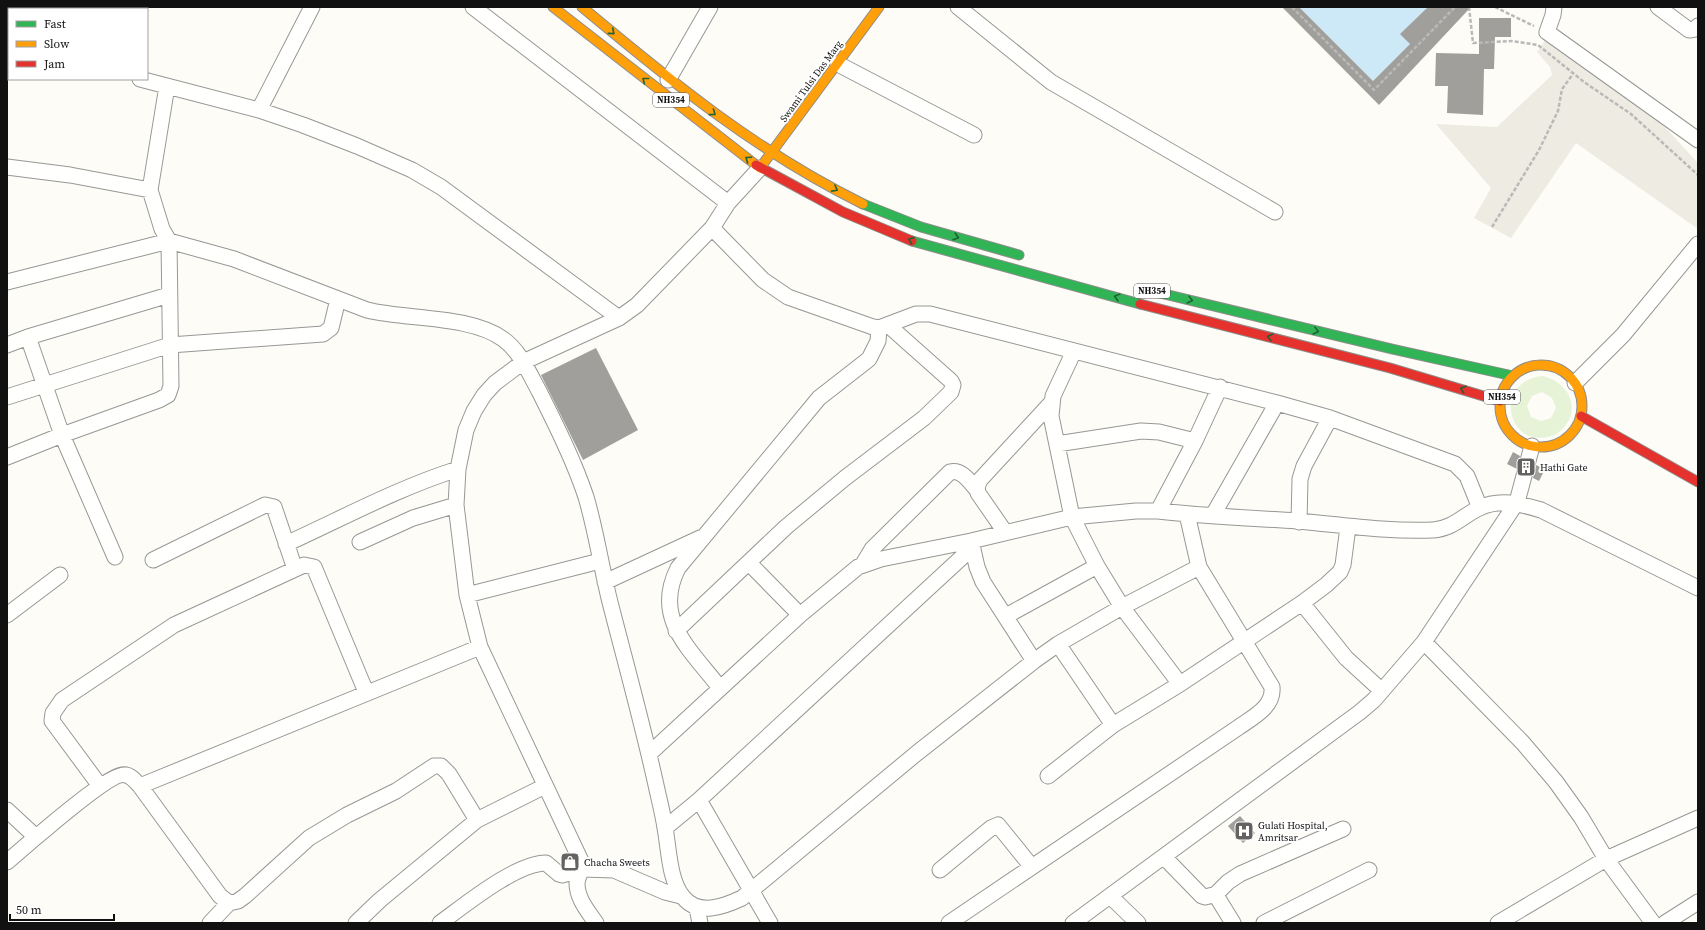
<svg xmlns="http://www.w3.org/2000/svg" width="1705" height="930" font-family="'Source Serif 4',serif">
<rect width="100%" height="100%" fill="#fdfcf7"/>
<!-- green -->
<path fill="#e7f3d7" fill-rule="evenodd" d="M 1542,376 C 1565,380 1582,405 1565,426 C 1561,432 1554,436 1547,437 C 1506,446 1494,381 1542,376 ZM 1542,392 L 1552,398 L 1556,408 L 1551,418 L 1541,421 L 1531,417 L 1527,406 L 1532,396 Z"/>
<!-- plaza -->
<path fill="#edebe2" d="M 1546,39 L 1650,111 L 1698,163 L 1698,229 L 1576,143 L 1511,238 L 1474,218 L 1491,188 L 1436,124 L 1497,127 L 1552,75 L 1550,67 L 1537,52 Z"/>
<!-- water -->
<path fill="#cde8f7" d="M 1299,7 L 1428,7 L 1401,34 L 1410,44 L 1373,81 Z"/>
<!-- building -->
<path fill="#a19f9c" d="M 1282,7 L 1299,7 L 1373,81 L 1410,44 L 1400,34 L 1428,7 L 1471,7 L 1379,105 Z
M 1479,18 L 1511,18 L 1511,37 L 1495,37 L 1494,69 L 1484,69 L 1483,115 L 1447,113 L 1448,86 L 1435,86 L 1436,53 L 1479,54 Z
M 596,348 L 638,430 L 583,460 L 541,375 Z
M 1513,452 L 1520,456 L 1517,469 L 1507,464 Z
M 1536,465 L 1545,469 L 1539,481 L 1533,478 Z
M 1240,816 L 1255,833 L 1243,843 L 1228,826 Z"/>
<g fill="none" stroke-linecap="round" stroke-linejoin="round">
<defs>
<path id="street" d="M 473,7 L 728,203 L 760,168
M 958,7 L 1051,82 L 1275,212
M 1554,7 L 1553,15 L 1547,32 L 1698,140
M 1658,7 L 1689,30 L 1695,29 L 1698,26
M 7,44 L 9,44
M 838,64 L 974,135
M 140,79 L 259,110 L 303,125 L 357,146 L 412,170 L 441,187 L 619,318
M 668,80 L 710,7
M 259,110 L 312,7
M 7,167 L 70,175 L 150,190 L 162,229 L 169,241 L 234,259 L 367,310 C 407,320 470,315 503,339 C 520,351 529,373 539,391 C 556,425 574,461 586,497 C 597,534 602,573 612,610 C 627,668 643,726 656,785 C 659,799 663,814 665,828 C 669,849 669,880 683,897 C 698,916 723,907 742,898 L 917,753 L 1034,661 L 1058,644 L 1122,607 L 1199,567
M 150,190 L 167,86
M 712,228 L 763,280 L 788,297 L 873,327 L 879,328 L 916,314 L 930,314 L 1277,403 L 1330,418 L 1455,464 L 1467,476 L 1480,508
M 7,282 L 169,241 L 171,386 L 168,395 L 159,400 L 62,435 L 7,457
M 7,345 L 28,337
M 1074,351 L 1053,396 L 1051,416 L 1072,517 L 1097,566 L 1122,607 L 1180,684 L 1302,603 L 1326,585 L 1340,572 L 1343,565 L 1348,527
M 1575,383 L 1623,335 L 1698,244
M 7,397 L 170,345 L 323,334 L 331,328 L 338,299
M 1057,444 L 1141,431 L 1159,432 L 1195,441
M 1158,511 L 1195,441 L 1220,387
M 1213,515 L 1277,403
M 1299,522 L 1300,479 L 1304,466 L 1330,418
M 1005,532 L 978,493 L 977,487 L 980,480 L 1051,403
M 971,541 L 977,567 L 983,582 L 1034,661
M 360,542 L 413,518 L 456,505
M 286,544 C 343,518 398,488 458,469
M 115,557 L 62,435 L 28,337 L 169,295
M 153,560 L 265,505 L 274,507 L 295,569
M 749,563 L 800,615
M 863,564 L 872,549 L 950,472 C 962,469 970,482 977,490
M 605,582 L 700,538
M 467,595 L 600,561
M 1302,603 L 1346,658 L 1382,691
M 7,615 L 60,575
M 1006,616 L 1097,566
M 676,631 L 786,527 L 845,478 L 924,418 L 951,392 L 953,385 L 951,381 L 888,325
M 1424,642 L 1523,743 L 1556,782 L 1581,817 L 1606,859 L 1653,923
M 1058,644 L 1113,725
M 720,688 C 691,650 652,619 678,568 L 819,398 L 869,359 L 878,341 L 879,328
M 649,754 L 800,615 L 858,567 L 881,559 L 971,541 L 1072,517 L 1136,511 L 1158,511 C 1204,516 1250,518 1297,521 C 1342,525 1388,532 1433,530 C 1452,529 1463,516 1479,508 C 1500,498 1521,504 1541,510 L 1698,588
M 1048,776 L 1113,725 L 1180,684
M 100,786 L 52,721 L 53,713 L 62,700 L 174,625 L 304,565 L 314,567 L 366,692
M 140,786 L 480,647
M 699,800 L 770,923
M 7,810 L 36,837 L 7,862
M 665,828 L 699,800 L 973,547
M 36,837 C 50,826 112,771 126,775 C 132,776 136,782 140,786 L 220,896 L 229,903 L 238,901 L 245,896 L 309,838 L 347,815 L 396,791 L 434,766 L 441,766 L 449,774 L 477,820 L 545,786
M 1164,857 L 1202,896 L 1205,897 L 1213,895 L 1217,897 L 1233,923
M 940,870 L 991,828 L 998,825 L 1032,867
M 1215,895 L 1228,882 L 1240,874 L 1343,829
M 1110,896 L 1138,923
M 697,908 L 700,923
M 210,923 L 229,903
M 356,923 L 380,900 L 477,820
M 440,923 C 465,905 516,863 546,863 L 559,874 L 562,875 L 582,869 L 614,870 L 665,892 L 681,896
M 596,923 C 588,911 577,899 577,883 C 578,875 583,870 581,861 L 480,647 L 467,595 L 456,505 L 458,469 L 466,430 L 474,411 L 484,395 L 495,383 L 523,362 L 619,318 L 637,305 L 712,228 L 728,203
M 949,923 L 1239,727 C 1253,717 1274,707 1272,687 L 1199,567 L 1187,514
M 1073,923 L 1360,712 L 1374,700 L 1424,642 L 1517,502 L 1532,446
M 1264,923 L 1369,870
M 1498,923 L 1606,859 L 1698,818
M 1665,923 L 1698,902"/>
<path id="fast" d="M 863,204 L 921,227 L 1019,255
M 912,241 L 1140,304
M 1156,292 L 1392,349 L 1513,376"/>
<path id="slow" d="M 553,7 L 756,165
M 582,7 C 673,83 756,151 863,204
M 760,168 L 879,7
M1500 406a41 41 0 1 1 82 0a41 41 0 1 1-82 0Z"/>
<path id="jam" d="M 756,165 L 843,212 L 912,241
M 1140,304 L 1390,368 L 1500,401
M 1581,416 L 1698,482"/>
</defs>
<!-- street casing -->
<use href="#street" stroke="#979795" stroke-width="17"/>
<!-- fast casing -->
<use href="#fast" stroke="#8e8d8b" stroke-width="11"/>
<!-- slow casing -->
<use href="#slow" stroke="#8e8d8b" stroke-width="11"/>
<!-- jam casing -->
<use href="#jam" stroke="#8e8d8b" stroke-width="11"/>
<!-- path -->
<path stroke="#b9b9b8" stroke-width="2.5" stroke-dasharray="4 2" stroke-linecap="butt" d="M 1292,7 L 1374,90 L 1455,7
M 1469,7 L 1473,43 L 1512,41 L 1538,45 L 1584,82 L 1631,114 L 1698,175
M 1495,7 L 1534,26
M 1492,227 L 1539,150 L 1558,111 L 1562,89 L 1573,74"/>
<!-- street -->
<use href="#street" stroke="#fffffe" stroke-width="15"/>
<!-- fast -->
<use href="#fast" stroke="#30b455" stroke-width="9"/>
<!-- slow -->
<use href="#slow" stroke="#ff9f0a" stroke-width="9"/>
<!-- jam -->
<use href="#jam" stroke="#e5322d" stroke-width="9"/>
</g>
<!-- one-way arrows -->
<defs><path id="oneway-chevron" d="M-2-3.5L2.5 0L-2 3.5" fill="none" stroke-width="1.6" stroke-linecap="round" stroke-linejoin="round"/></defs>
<g stroke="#206233">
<use href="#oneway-chevron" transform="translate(612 32) rotate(40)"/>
<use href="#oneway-chevron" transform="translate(645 80) rotate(-142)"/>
<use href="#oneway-chevron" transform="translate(713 113) rotate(36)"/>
<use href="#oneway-chevron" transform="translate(748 159) rotate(-145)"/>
<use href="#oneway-chevron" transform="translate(835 189) rotate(28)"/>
<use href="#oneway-chevron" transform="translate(956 237) rotate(17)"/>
<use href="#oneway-chevron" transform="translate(911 240) rotate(-160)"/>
<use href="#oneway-chevron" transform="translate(1117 297) rotate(-165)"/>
<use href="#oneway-chevron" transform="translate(1190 300) rotate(14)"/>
<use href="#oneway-chevron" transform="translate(1316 331) rotate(14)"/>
<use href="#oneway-chevron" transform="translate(1270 337) rotate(-166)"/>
<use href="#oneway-chevron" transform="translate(1463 389) rotate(-162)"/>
</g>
<!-- icons -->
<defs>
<symbol id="building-square" viewBox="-11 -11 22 22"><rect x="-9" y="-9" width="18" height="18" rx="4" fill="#646362" stroke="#fff"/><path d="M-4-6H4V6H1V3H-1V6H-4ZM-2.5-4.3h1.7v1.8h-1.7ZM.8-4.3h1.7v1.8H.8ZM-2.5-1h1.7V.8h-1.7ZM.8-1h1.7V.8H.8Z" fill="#fff"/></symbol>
<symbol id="hospital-square" viewBox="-11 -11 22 22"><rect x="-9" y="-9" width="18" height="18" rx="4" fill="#646362" stroke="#fff"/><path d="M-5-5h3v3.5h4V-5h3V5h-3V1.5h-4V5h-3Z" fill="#fff"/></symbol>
<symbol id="shop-square" viewBox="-11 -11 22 22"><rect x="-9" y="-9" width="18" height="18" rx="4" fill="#646362" stroke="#fff"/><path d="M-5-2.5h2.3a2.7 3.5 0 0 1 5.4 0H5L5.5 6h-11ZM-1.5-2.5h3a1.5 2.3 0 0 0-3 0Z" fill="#fff"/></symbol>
</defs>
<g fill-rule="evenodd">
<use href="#building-square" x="1515" y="456" width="22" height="22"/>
<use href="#hospital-square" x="1233" y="820" width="22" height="22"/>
<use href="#shop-square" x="559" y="851" width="22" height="22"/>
</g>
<g text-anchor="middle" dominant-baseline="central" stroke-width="4" stroke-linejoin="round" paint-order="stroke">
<!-- shield labels -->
<g fill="#fff" stroke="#585858" stroke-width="1">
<rect x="653" y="93" width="36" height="14" rx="3"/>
<rect x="1134" y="284" width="36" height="14" rx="3"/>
<rect x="1484" y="390" width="36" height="14" rx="3"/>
</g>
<g font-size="9" font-weight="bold" fill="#111">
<text x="671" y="100">NH354</text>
<text x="1152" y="291">NH354</text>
<text x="1502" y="397">NH354</text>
</g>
<!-- street labels -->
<g font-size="10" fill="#111" stroke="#fff">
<text transform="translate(811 81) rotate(-54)">Swami Tulsi Das Marg</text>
</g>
<!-- poi labels -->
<g font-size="10" fill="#111" stroke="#fff" text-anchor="start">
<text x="1540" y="467">Hathi Gate</text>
<text x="1258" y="825">Gulati Hospital,<tspan x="1258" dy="12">Amritsar</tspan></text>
<text x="584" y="862">Chacha Sweets</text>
</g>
</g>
<!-- border -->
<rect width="1705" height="930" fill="none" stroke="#111111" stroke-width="16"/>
<!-- legend -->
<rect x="8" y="8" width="140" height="72" fill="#ffffff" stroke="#a0a0a0"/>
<rect x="16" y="21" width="20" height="6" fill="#30b455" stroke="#a0a0a0"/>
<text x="44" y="28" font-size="12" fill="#111111">Fast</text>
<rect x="16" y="41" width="20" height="6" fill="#ff9f0a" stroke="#a0a0a0"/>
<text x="44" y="48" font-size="12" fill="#111111">Slow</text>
<rect x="16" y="61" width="20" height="6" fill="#e5322d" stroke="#a0a0a0"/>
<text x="44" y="68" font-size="12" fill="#111111">Jam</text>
<!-- scale -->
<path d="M10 914v6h104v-6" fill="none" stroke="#111111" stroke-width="2"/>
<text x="16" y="914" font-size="12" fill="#111111" stroke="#ffffff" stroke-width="3" paint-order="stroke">50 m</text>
</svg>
